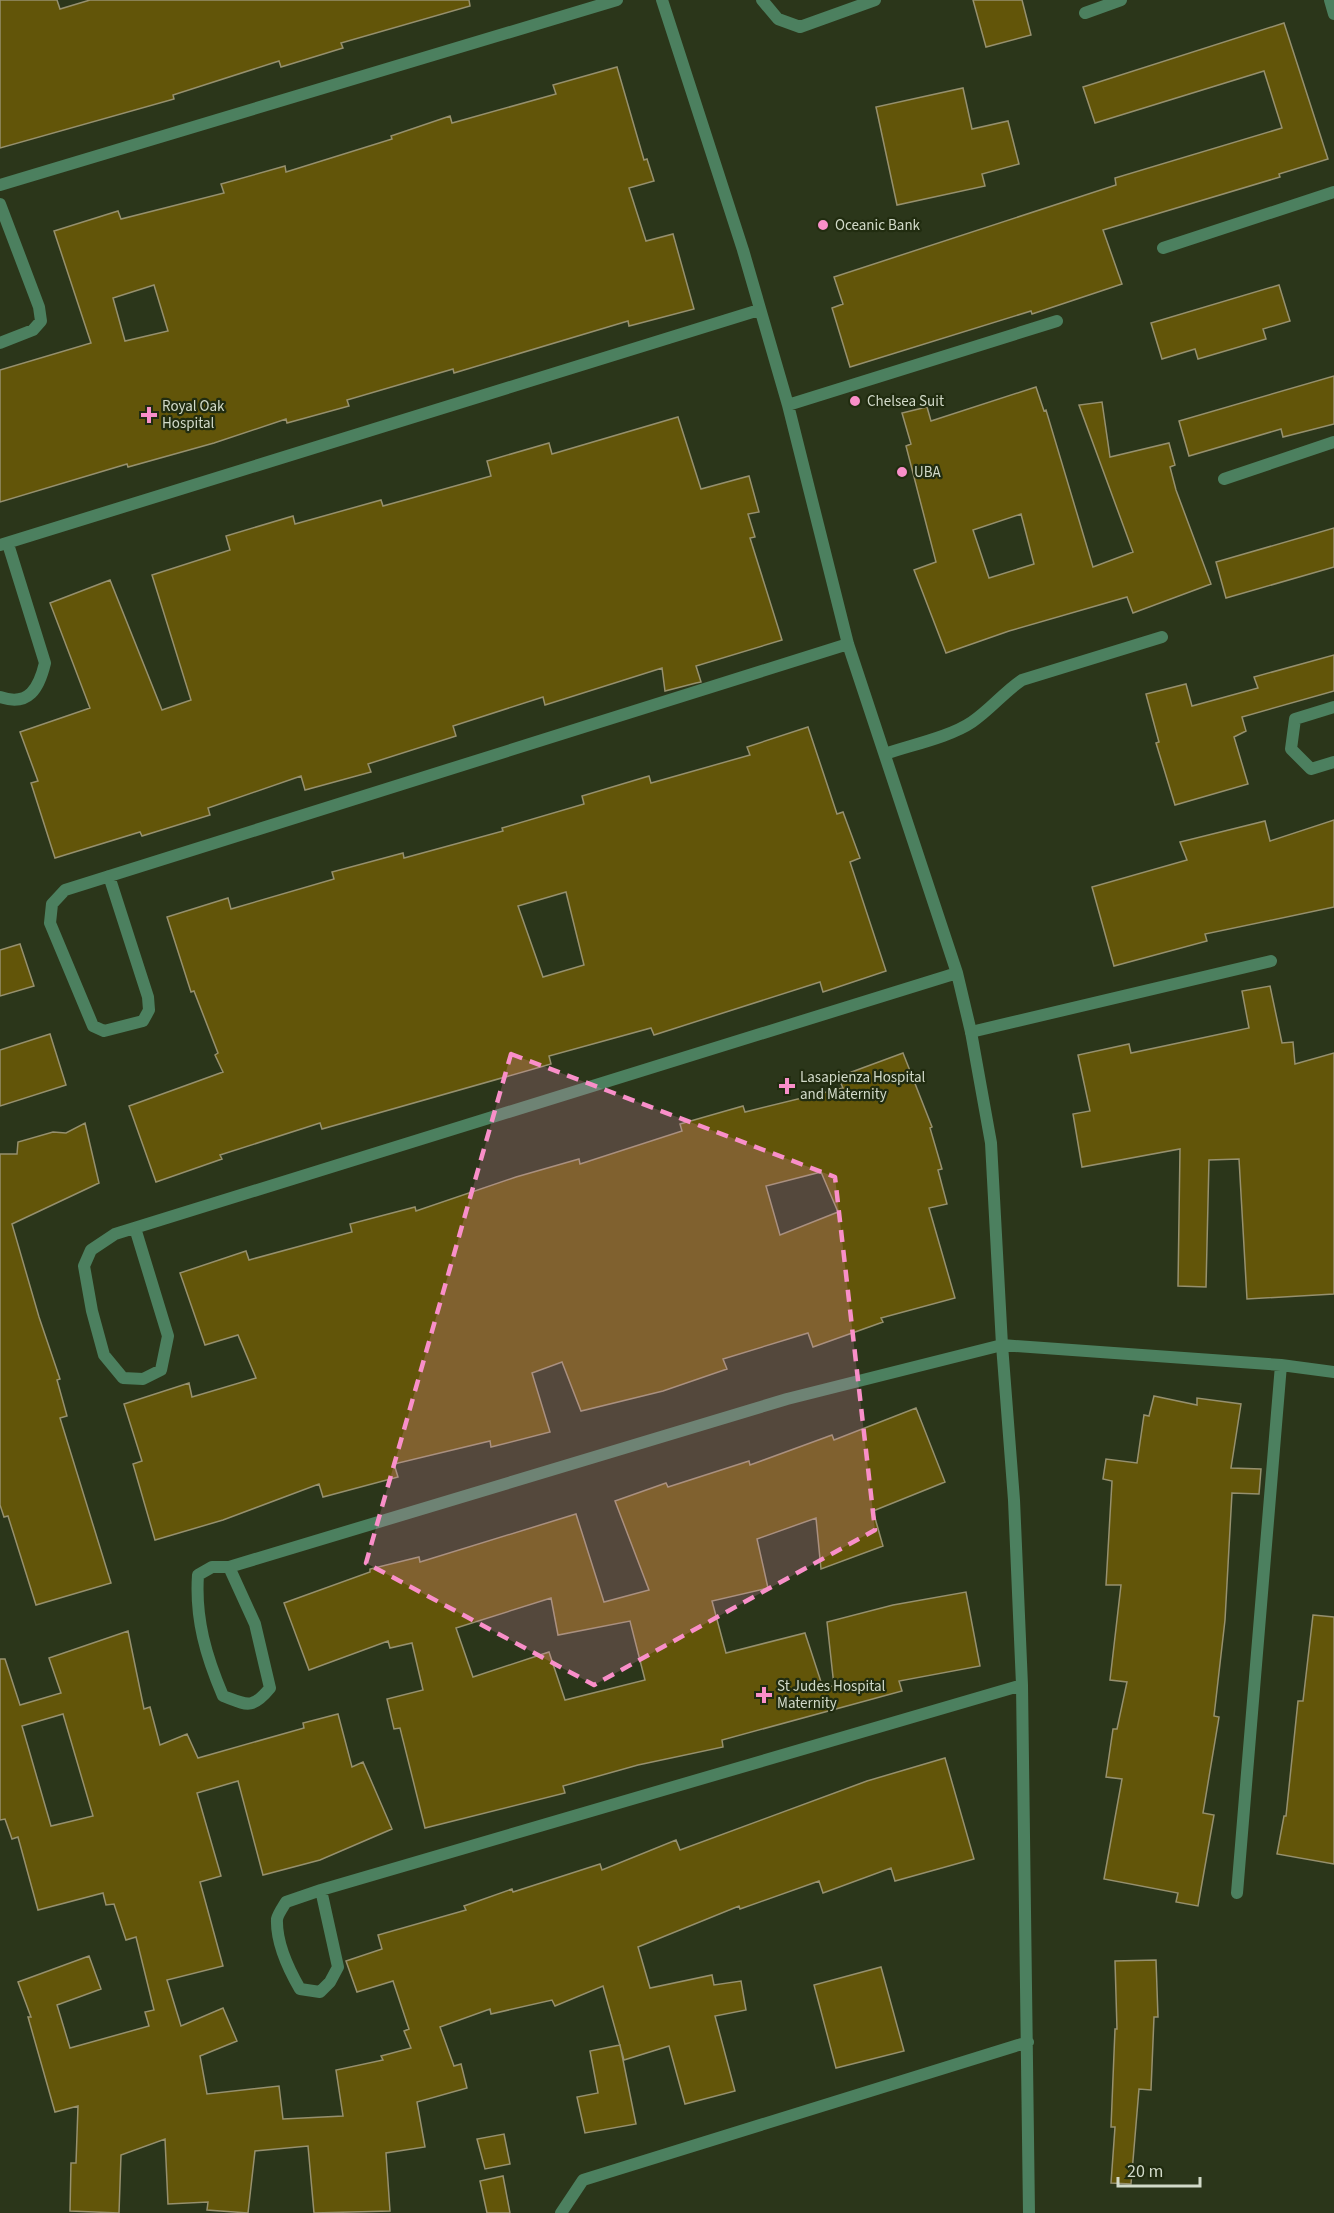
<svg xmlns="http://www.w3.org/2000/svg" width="1334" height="2213" font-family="'Source Sans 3',sans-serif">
<rect width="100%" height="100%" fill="#2b361a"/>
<!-- building -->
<path fill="#625509" stroke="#96906e" stroke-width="1.5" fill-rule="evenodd" d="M 0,0 L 57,0 L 60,9 L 90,0 L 469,0 L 470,6 L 341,43 L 343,48 L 281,67 L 279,61 L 173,95 L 174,99 L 0,148 Z
M 973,0 L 1022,0 L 1031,35 L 986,47 Z
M 1284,23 L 1328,159 L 1279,174 L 1280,177 L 1103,230 L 1122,284 L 1032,314 L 1031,311 L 850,367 L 832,308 L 843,304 L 834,277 L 1116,185 L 1115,178 L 1282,128 L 1264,71 L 1095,123 L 1083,87 Z
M 617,67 L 644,160 L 647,159 L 654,181 L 629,188 L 646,241 L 673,234 L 694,309 L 629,326 L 628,321 L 454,373 L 453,369 L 347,400 L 349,406 L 287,423 L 286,419 L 214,443 L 128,467 L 127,464 L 0,502 L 0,370 L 91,343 L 54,231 L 118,211 L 121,219 L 224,193 L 221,184 L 285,166 L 286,172 L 392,139 L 391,136 L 450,116 L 452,123 L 556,94 L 553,85 ZM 154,285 L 168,331 L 125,341 L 113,298 Z
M 963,88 L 972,129 L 1008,121 L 1019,164 L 982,174 L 985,186 L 897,205 L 876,107 Z
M 1279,285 L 1290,321 L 1263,329 L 1266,339 L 1198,359 L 1195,349 L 1162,359 L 1151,323 Z
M 1334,376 L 1334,424 L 1283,437 L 1281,429 L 1189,456 L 1179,421 Z
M 1036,387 L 1044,411 L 1046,410 L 1093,567 L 1133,552 L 1079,405 L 1102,402 L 1110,457 L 1169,443 L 1175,465 L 1170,467 L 1176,490 L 1211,584 L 1133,613 L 1127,597 L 1009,631 L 946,653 L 914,570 L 936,562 L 906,446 L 911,444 L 902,413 L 927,407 L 931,421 ZM 1021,514 L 1034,564 L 989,578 L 973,530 Z
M 678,417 L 701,489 L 749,476 L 759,512 L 748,514 L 755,537 L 750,538 L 782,640 L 696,666 L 701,682 L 696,683 L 665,691 L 662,668 L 545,705 L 543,697 L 453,726 L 456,736 L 368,764 L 371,772 L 305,790 L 301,776 L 208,808 L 210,815 L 142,836 L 140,832 L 55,858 L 31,783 L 38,781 L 20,732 L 90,708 L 50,603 L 110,580 L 162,710 L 191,700 L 152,575 L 230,550 L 226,536 L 293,516 L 295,524 L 381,500 L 383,506 L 491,476 L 487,461 L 549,443 L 552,454 Z
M 1334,528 L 1334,567 L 1226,598 L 1216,562 Z
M 1334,655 L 1334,691 L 1242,717 L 1246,731 L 1234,737 L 1248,784 L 1175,805 L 1156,743 L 1159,742 L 1146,694 L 1186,684 L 1192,706 L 1258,688 L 1254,677 Z
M 808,727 L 837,814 L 843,812 L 860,858 L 850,862 L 886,971 L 823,992 L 820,982 L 654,1035 L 651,1028 L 549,1056 L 551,1064 L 322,1129 L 320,1123 L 220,1155 L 222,1159 L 156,1182 L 129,1106 L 223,1072 L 215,1055 L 218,1053 L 194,991 L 191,992 L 167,917 L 228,898 L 231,909 L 334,879 L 332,872 L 403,853 L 404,858 L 503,831 L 502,828 L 584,804 L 582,796 L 649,776 L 651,783 L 750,755 L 747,747 ZM 566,892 L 584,965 L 543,977 L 518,906 Z
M 1334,820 L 1334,907 L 1205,934 L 1207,941 L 1114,966 L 1092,887 L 1187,860 L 1180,842 L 1265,821 L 1270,841 Z
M 20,944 L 34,986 L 0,996 L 0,950 Z
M 1270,986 L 1282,1043 L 1293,1042 L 1295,1064 L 1334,1053 L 1334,1294 L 1247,1299 L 1239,1159 L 1209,1160 L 1206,1287 L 1178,1286 L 1180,1149 L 1082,1167 L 1073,1114 L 1090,1111 L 1078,1055 L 1129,1044 L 1131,1053 L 1249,1028 L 1242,991 Z
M 50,1034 L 66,1085 L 0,1106 L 0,1050 Z
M 903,1053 L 932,1127 L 930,1128 L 942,1169 L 938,1170 L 947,1204 L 929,1208 L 955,1298 L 881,1318 L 883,1322 L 813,1347 L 808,1333 L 723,1359 L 727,1369 L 663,1391 L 581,1411 L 562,1362 L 532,1373 L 550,1432 L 491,1447 L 490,1441 L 394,1464 L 398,1477 L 323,1497 L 319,1484 L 223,1520 L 155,1540 L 133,1464 L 142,1461 L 124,1404 L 189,1383 L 192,1397 L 256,1378 L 238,1335 L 205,1345 L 180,1273 L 246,1251 L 249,1260 L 352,1232 L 350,1224 L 415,1207 L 416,1211 L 516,1177 L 579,1159 L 580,1164 L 682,1131 L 680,1124 L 743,1106 L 745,1112 L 843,1088 L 838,1077 ZM 821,1172 L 838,1212 L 780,1235 L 766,1186 Z
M 85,1123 L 99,1183 L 12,1224 L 39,1317 L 60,1379 L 57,1380 L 67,1416 L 60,1418 L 111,1583 L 36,1605 L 8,1516 L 4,1517 L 0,1505 L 0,1154 L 17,1154 L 18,1142 L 53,1132 L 66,1133 Z
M 1154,1396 L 1197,1405 L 1197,1398 L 1241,1404 L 1231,1468 L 1261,1469 L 1259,1494 L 1232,1493 L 1225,1620 L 1214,1716 L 1219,1717 L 1203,1813 L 1214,1815 L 1198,1906 L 1176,1902 L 1178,1893 L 1104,1879 L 1122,1779 L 1106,1777 L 1113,1729 L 1117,1729 L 1127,1682 L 1110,1680 L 1121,1585 L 1106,1585 L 1112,1481 L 1103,1479 L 1106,1459 L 1137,1463 L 1144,1415 L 1149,1416 Z
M 916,1408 L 945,1482 L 873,1511 L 883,1546 L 821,1569 L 816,1518 L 757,1539 L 768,1588 L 712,1601 L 726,1653 L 805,1633 L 823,1688 L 834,1686 L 827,1622 L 893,1605 L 966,1592 L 980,1666 L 899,1681 L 902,1691 L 722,1740 L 723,1747 L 638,1765 L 563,1786 L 565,1793 L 425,1828 L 400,1728 L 394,1729 L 387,1699 L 423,1690 L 412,1643 L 390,1648 L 388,1641 L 309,1670 L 284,1603 L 370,1572 L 370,1569 L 419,1557 L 420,1562 L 576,1514 L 604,1602 L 649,1590 L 615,1501 L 666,1483 L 668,1487 L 749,1461 L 750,1465 L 832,1435 L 834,1440 ZM 551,1598 L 558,1635 L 630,1621 L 645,1680 L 565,1700 L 549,1652 L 473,1677 L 456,1628 Z
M 1313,1615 L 1334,1617 L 1334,1864 L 1277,1854 L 1284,1816 L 1286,1816 L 1298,1701 L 1303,1701 Z
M 128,1631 L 144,1709 L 150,1707 L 160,1745 L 187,1734 L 198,1758 L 304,1728 L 303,1723 L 338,1714 L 352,1767 L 363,1762 L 392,1829 L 320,1860 L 263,1875 L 238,1781 L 197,1793 L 221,1876 L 200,1882 L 223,1966 L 167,1980 L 181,2026 L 223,2008 L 237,2041 L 200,2056 L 207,2094 L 279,2086 L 283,2119 L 343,2116 L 336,2070 L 383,2060 L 381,2056 L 411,2048 L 404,2031 L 409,2029 L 393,1981 L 357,1992 L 346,1961 L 382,1949 L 378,1935 L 466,1910 L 464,1906 L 512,1889 L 513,1892 L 600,1864 L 602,1870 L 676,1840 L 680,1850 L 867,1781 L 945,1758 L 974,1859 L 895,1881 L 891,1868 L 823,1893 L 819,1881 L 740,1909 L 739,1906 L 638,1947 L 650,1988 L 712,1975 L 714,1985 L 741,1981 L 746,2010 L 715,2016 L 735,2091 L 685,2104 L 669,2046 L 624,2060 L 603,1986 L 555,2006 L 552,2000 L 491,2014 L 490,2009 L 440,2027 L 454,2066 L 461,2064 L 467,2088 L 417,2102 L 425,2147 L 386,2153 L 390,2211 L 314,2213 L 308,2146 L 255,2151 L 248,2213 L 207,2210 L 208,2202 L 168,2204 L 165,2139 L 121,2155 L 119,2213 L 70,2211 L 71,2163 L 76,2163 L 78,2106 L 55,2112 L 28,2017 L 31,2017 L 18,1982 L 89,1956 L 101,1989 L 57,2005 L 70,2048 L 149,2026 L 145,2012 L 154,2010 L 136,1937 L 126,1940 L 114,1904 L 106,1905 L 103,1893 L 38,1910 L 18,1837 L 12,1839 L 5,1819 L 0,1820 L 0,1659 L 5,1659 L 20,1705 L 61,1693 L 49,1658 ZM 63,1714 L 93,1816 L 51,1826 L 22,1726 Z
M 1156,1960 L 1158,2017 L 1154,2017 L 1151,2090 L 1139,2089 L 1131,2184 L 1111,2183 L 1115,2127 L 1111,2127 L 1115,2029 L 1117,2029 L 1115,1961 Z
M 881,1967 L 904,2051 L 836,2068 L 814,1985 Z
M 620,2045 L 636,2124 L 585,2133 L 577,2097 L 598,2093 L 590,2051 Z
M 504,2134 L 510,2164 L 485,2169 L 477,2139 Z
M 503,2176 L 510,2213 L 487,2213 L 480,2181 Z"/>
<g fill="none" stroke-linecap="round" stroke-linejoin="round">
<!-- service -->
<path stroke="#4c805f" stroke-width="12" d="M 885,754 C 911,745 950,737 972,722 C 991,709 1004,692 1022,680 L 1162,637
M 971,1032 L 1271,961"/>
<!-- minor -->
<path stroke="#4c805f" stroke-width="12" d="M 662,0 L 743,250 L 788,405 L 848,644 L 957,973 L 971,1032 L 991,1143 L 1002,1345 L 1014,1500 L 1022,1685 L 1029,2213
M 762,0 L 778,19 L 800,27 L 875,0
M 1330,0 L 1334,14
M 1085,13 L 1121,0
M 0,185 L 617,0
M 0,204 L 39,307 L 41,321 L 33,330 L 0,343
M 1163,248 L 1334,192
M 788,405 L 1057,321
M 1224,479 L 1334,442
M 0,545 L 759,310
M 0,697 C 29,707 39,688 45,663 L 8,544
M 1334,707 L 1295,719 L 1291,749 L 1311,769 L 1334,762
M 109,876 L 148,997 L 149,1010 L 143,1021 L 104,1031 L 93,1026 L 50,923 L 52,904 L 65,890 L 848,644
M 135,1228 L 168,1336 L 161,1370 L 143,1379 L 123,1378 L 104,1355 L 92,1311 L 84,1266 L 91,1250 L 115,1234 L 957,973
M 229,1567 L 255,1624 L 270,1688 C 252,1710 247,1705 223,1696 C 206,1656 195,1619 198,1575 L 212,1567 L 229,1567 L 787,1399 L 1002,1345 L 1281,1365 L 1334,1372
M 321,1890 L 338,1967 L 330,1982 L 320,1992 L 300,1989 C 289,1970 276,1942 277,1919 C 278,1914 283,1907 286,1902 L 321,1890 L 1022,1685
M 1237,1893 L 1281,1365
M 561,2213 L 583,2180 L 1028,2042"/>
</g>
<!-- marked area -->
<path fill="#f98fc9" fill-opacity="0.2" stroke="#f98fc9" stroke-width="4.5" stroke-dasharray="12 8" stroke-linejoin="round" d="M 511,1054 L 835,1177 L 875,1530 L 594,1685 L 366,1563 Z"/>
<!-- markers -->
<g fill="#f98fc9" stroke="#212c10" stroke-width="2">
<circle cx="823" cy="225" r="6"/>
<circle cx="855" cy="401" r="6"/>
<path d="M146 406h6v6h6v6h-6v6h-6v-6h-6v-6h6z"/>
<circle cx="902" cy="472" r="6"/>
<path d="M784 1077h6v6h6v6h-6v6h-6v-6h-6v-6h6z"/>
<path d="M761 1686h6v6h6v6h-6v6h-6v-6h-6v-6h6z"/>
</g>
<g text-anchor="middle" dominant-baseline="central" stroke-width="4.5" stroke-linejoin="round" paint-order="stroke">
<!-- poi labels -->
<g font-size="15" fill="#d2dac9" stroke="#212c10" text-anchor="start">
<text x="835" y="225">Oceanic Bank</text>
<text x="867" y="401">Chelsea Suit</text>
<text x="162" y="406">Royal Oak<tspan x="162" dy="17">Hospital</tspan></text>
<text x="914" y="472">UBA</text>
<text x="800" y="1077">Lasapienza Hospital<tspan x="800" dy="17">and Maternity</tspan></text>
<text x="777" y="1686">St Judes Hospital<tspan x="777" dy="17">Maternity</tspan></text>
</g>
</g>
<!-- scale -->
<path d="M1118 2177v9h82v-9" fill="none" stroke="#d2dac9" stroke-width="3"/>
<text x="1127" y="2177" font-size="18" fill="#d2dac9" stroke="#212c10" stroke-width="4.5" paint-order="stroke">20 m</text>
</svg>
